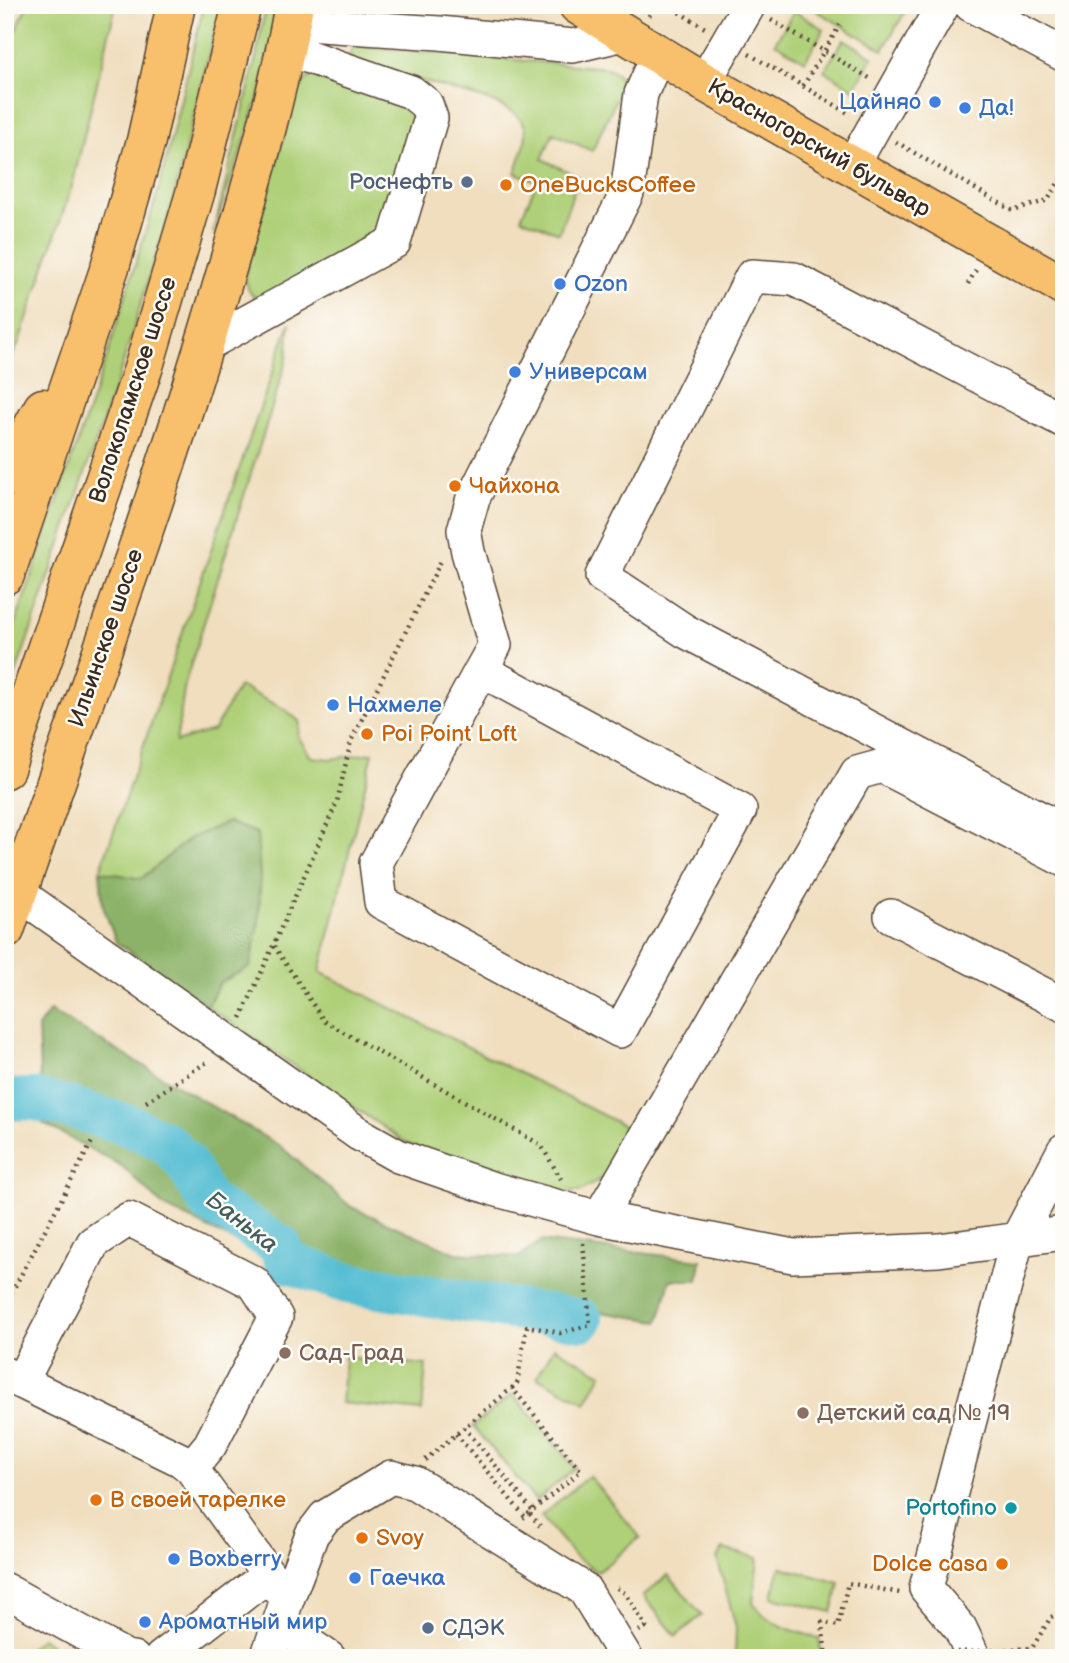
<svg xmlns="http://www.w3.org/2000/svg" width="1069" height="1663" font-family="'Balsamiq Sans',sans-serif">
<rect width="100%" height="100%" fill="#fdfcf7"/>
<filter id="ink" filterUnits="userSpaceOnUse"><feTurbulence type="fractalNoise" baseFrequency=".0143" numOctaves="2"/><feDisplacementMap in="SourceGraphic" scale="14" xChannelSelector="R" yChannelSelector="G"/><feConvolveMatrix kernelMatrix="1 2 1 2 8 2 1 2 1" color-interpolation-filters="sRGB"/></filter>
<filter id="wash" filterUnits="userSpaceOnUse"><feTurbulence type="fractalNoise" baseFrequency=".00686" numOctaves="4" result="noise"/><feDisplacementMap in="SourceGraphic" scale="28" xChannelSelector="R" yChannelSelector="G"/><feGaussianBlur stdDeviation="1.57" result="paint"/><feColorMatrix in="noise" values="0 0 0 0 0 0 0 0 0 0 0 0 0 0 0 0 0 1.4 0 .05"/><feComposite in="paint" operator="in"/></filter>
<g filter="url(#wash)">
<rect width="100%" height="100%" fill="#f0debe"/>
<!-- green -->
<path fill="#afd078" stroke="#757d4b" stroke-width="2" d="M 27,5 L 116,5 L 72,186 L 19,342 L 5,375 L 5,57 Z
M 204,5 L 221,5 L 175,192 L 123,363 L 5,705 L 5,654 L 107,356 L 160,185 Z
M 266,5 L 280,5 L 268,69 L 213,234 L 255,63 Z
M 807,5 L 909,5 L 883,50 Z
M 794,11 L 824,29 L 805,61 L 775,43 Z
M 844,39 L 873,57 L 854,89 L 824,71 Z
M 354,46 L 607,68 C 617,72 623,79 620,91 L 592,151 L 553,133 L 542,159 L 579,177 L 559,233 L 521,218 L 537,181 L 515,173 C 530,131 536,120 490,101 L 348,59 Z
M 319,73 L 408,108 L 417,120 L 386,228 L 259,301 C 248,293 247,287 245,275 L 294,100 L 305,80 Z
M 290,322 L 287,359 L 185,683 L 176,742 L 214,730 L 239,686 L 286,710 L 300,722 L 298,736 L 311,757 L 330,759 L 373,753 L 320,972 L 634,1131 L 607,1175 L 581,1191 L 539,1191 L 409,1145 L 207,1006 L 219,983 L 190,838 L 141,879 L 100,871 Z
M 554,1347 L 602,1374 L 586,1403 L 537,1377 Z
M 345,1357 L 426,1365 L 422,1411 L 341,1403 Z
M 513,1394 L 575,1468 L 536,1501 L 473,1426 Z
M 589,1476 L 640,1537 L 598,1572 L 576,1558 L 541,1516 Z
M 723,1549 L 758,1558 L 753,1603 C 769,1626 793,1631 819,1638 L 821,1658 L 735,1658 L 736,1627 L 717,1558 Z
M 780,1567 L 840,1583 L 832,1612 L 772,1597 Z
M 668,1575 L 702,1615 L 676,1636 L 643,1596 Z
M 42,1638 L 67,1658 L 15,1658 Z"/>
<!-- forest -->
<path fill="#8bb268" stroke="#636e43" stroke-width="2" d="M 227,822 L 257,833 L 260,875 L 259,921 L 250,967 L 219,983 L 207,1006 L 116,942 L 103,906 L 100,871 L 141,879 L 190,838 Z
M 50,1011 L 280,1146 L 351,1207 L 456,1253 L 519,1257 L 541,1241 L 701,1260 L 698,1280 L 670,1280 L 659,1321 L 427,1285 L 371,1302 L 283,1265 L 163,1206 L 122,1166 L 42,1123 L 38,1027 Z"/>
<g fill="none" stroke-linecap="round" stroke-linejoin="round">
<!-- river -->
<path stroke="#56bed3" stroke-width="42" d="M 5,1100 L 32,1099 L 78,1110 L 131,1126 L 167,1143 L 185,1162 L 208,1202 L 281,1246 L 285,1261 L 347,1283 L 582,1320"/>
</g>
</g>
<g filter="url(#ink)">
<g fill="none" stroke-linecap="round" stroke-linejoin="round">
<defs>
<path id="minor" d="M 971,5 L 1064,55
M 291,23 L 439,33 L 573,46 L 624,34
M 704,82 L 749,5
M 852,166 L 943,5
M 205,345 L 394,242 L 431,118 L 426,104 L 411,92 L 286,49
M 1064,421 L 794,279 L 752,276 L 602,576 L 685,631 L 1064,831
M 481,670 L 740,810 L 620,1031 L 381,902 L 376,863 L 481,670 L 495,645 L 468,552 L 464,530 L 473,498 L 627,193 L 641,94 L 658,55
M 18,893 L 359,1134 L 398,1156 L 494,1189 L 599,1218 L 793,1256 L 939,1250 L 1064,1233
M 891,916 L 1064,1005
M 599,1218 L 857,773 L 882,766 L 1064,860
M 5,1374 L 181,1460 L 191,1468 L 287,1600 L 267,1658
M 21,1382 L 93,1243 L 129,1219 L 254,1283 L 276,1317 L 210,1445 L 191,1468
M 5,1590 L 126,1657 L 133,1658
M 287,1600 L 312,1534 L 325,1517 L 391,1477 L 415,1483 L 584,1589 L 626,1658
M 279,1624 L 329,1658
M 161,1658 L 268,1575
M 974,1658 L 960,1628 L 926,1588 L 1017,1240 L 1064,1150"/>
<path id="major" d="M 578,5 L 704,82 L 1064,286
M 5,477 L 43,408
M 5,575 L 110,267 L 146,141 L 176,5
M 5,769 L 144,366 L 196,190 L 242,5
M 5,930 C 78,714 159,501 223,282 C 250,191 277,99 294,5"/>
</defs>
<!-- minor casing -->
<use href="#minor" stroke="#564536" stroke-width="36"/>
<!-- major casing -->
<use href="#major" stroke="#564536" stroke-width="41"/>
<!-- path -->
<path stroke="#564536" stroke-width="4.5" stroke-dasharray="2 5" stroke-linecap="butt" d="M 667,5 L 705,28
M 649,16 L 653,5
M 771,20 L 871,79
M 749,54 L 850,114
M 803,86 L 840,25
M 896,142 L 1013,211 L 1048,200 L 1064,173
M 968,284 L 977,268
M 274,946 L 324,1021 L 541,1145 L 561,1179
M 241,1018 L 337,802 L 351,741 L 442,559
M 146,1102 L 210,1060
M 5,1305 L 93,1140
M 512,1388 L 517,1383 L 527,1326 L 560,1333 L 590,1325 L 583,1242
M 464,1427 L 533,1511
M 456,1434 L 525,1517
M 425,1460 L 512,1388 L 581,1471 L 523,1518
M 530,1514 L 540,1526
M 617,1588 L 626,1594 L 646,1627 L 639,1631
M 1051,1617 L 1063,1612
M 216,1647 L 224,1658
M 826,1658 L 822,1622 L 838,1626 L 848,1583 L 900,1593
M 842,1658 L 845,1658"/>
<!-- minor -->
<use href="#minor" stroke="#fff" stroke-width="33"/>
<!-- major -->
<use href="#major" stroke="#f8bf6c" stroke-width="38"/>
<!-- path-bridge -->
<path stroke="#564536" stroke-width="4.5" stroke-dasharray="2 5" stroke-linecap="butt" d="M 845,1658 L 1032,1648 L 1051,1617"/>
</g>
</g>
<!-- markers -->
<g fill="#3f7fe0" stroke="#fdfcf7" stroke-width="2.5">
<circle cx="935" cy="102" r="7"/>
<circle cx="965" cy="108" r="7"/>
<circle cx="560" cy="284" r="7"/>
<circle cx="515" cy="372" r="7"/>
<circle cx="333" cy="705" r="7"/>
<circle cx="174" cy="1559" r="7"/>
<circle cx="355" cy="1578" r="7"/>
<circle cx="145" cy="1622" r="7"/>
</g>
<g fill="#5c6f8a" stroke="#fdfcf7" stroke-width="2.5">
<circle cx="467" cy="182" r="7"/>
<circle cx="428" cy="1628" r="7"/>
</g>
<g fill="#e8710a" stroke="#fdfcf7" stroke-width="2.5">
<circle cx="506" cy="185" r="7"/>
<circle cx="455" cy="486" r="7"/>
<circle cx="367" cy="734" r="7"/>
<circle cx="96" cy="1500" r="7"/>
<circle cx="362" cy="1538" r="7"/>
<circle cx="1002" cy="1564" r="7"/>
</g>
<g fill="#8d6e63" stroke="#fdfcf7" stroke-width="2.5">
<circle cx="285" cy="1353" r="7"/>
<circle cx="803" cy="1413" r="7"/>
</g>
<circle fill="#0f9aa8" stroke="#fdfcf7" stroke-width="2.5" cx="1011" cy="1508" r="7"/>
<g text-anchor="middle" dominant-baseline="central" stroke-width="5" stroke-linejoin="round" paint-order="stroke">
<!-- shop labels -->
<g font-size="23" fill="#366cbe" stroke="#fdfcf7" text-anchor="start">
<text x="921" y="102" text-anchor="end">Цайняо</text>
<text x="979" y="108">Да!</text>
<text x="574" y="284">Ozon</text>
<text x="529" y="372">Универсам</text>
<text x="347" y="705">Нахмеле</text>
<text x="188" y="1559">Boxberry</text>
<text x="369" y="1578">Гаечка</text>
<text x="159" y="1622">Ароматный мир</text>
</g>
<!-- street labels -->
<g font-size="23" fill="#3b2a1e" stroke="#fdfcf7">
<text transform="translate(819 148) rotate(30)">Красногорский бульвар</text>
<text transform="translate(133 390) rotate(-72)">Волоколамское шоссе</text>
<text transform="translate(106 638) rotate(-71)">Ильинское шоссе</text>
</g>
<!-- service labels -->
<g font-size="23" fill="#4e5e75" stroke="#fdfcf7" text-anchor="end">
<text x="453" y="182">Роснефть</text>
<text x="442" y="1628" text-anchor="start">СДЭК</text>
</g>
<!-- food labels -->
<g font-size="23" fill="#c56008" stroke="#fdfcf7" text-anchor="start">
<text x="520" y="185">OneBucksCoffee</text>
<text x="469" y="486">Чайхона</text>
<text x="381" y="734">Poi Point Loft</text>
<text x="110" y="1500">В своей тарелке</text>
<text x="376" y="1538">Svoy</text>
<text x="988" y="1564" text-anchor="end">Dolce casa</text>
</g>
<!-- education labels -->
<g font-size="23" fill="#785e54" stroke="#fdfcf7" text-anchor="start">
<text x="299" y="1353">Сад-Град</text>
<text x="817" y="1413">Детский сад № 19</text>
</g>
<!-- culture labels -->
<g font-size="23" fill="#0d838f" stroke="#fdfcf7" text-anchor="end">
<text x="997" y="1508">Portofino</text>
</g>
<!-- water labels -->
<g font-size="24" font-style="italic" fill="#445e5d" stroke="#fdfcf7">
<text transform="translate(242 1222) rotate(38)">Банька</text>
</g>
</g>
<!-- margin -->
<rect width="1069" height="1663" fill="none" stroke="#fdfcf7" stroke-width="28"/>
</svg>
